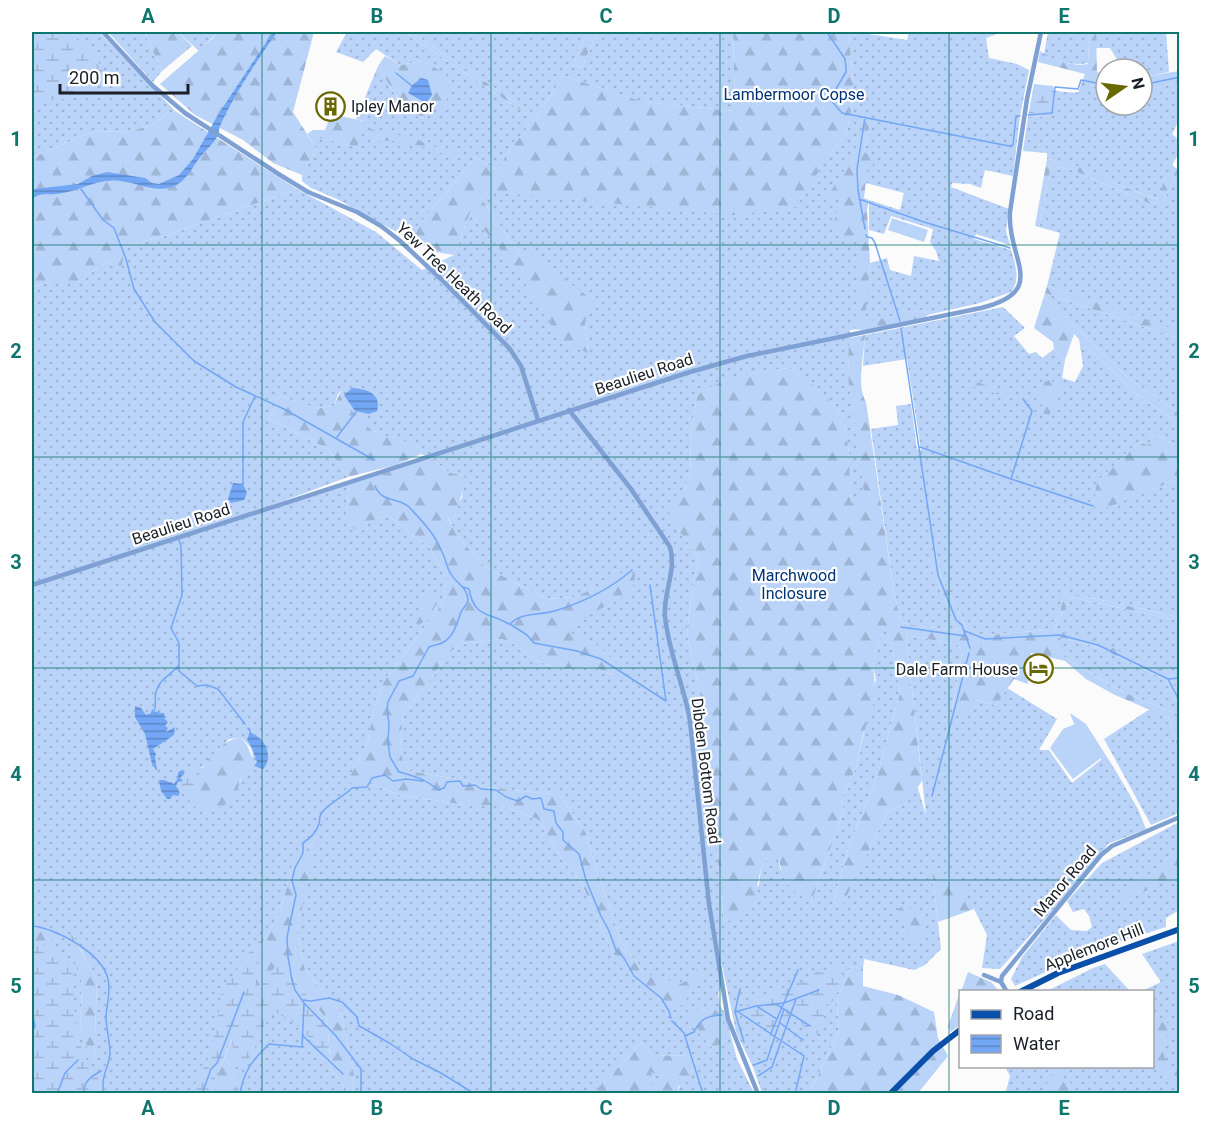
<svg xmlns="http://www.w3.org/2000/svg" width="1211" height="1125" font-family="Roboto,sans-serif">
<defs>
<pattern id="grass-dots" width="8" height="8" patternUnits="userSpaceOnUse" patternTransform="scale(1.5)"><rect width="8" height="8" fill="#bad3f8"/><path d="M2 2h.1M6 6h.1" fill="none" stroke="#9fb5d5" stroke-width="1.8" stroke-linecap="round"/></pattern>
<pattern id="forest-firs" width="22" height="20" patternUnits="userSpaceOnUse" patternTransform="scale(1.5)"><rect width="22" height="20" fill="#bad3f8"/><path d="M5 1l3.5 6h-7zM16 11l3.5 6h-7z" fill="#9fb5d5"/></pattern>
<pattern id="wetland-marsh" width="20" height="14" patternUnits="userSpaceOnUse" patternTransform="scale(1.5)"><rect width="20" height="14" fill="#bad3f8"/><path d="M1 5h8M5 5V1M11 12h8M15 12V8" fill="none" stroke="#9fb5d5"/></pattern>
<pattern id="water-rules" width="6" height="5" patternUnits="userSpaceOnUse" patternTransform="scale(1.5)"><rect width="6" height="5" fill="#73a7f5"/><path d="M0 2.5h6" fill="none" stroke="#5e87c6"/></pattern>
</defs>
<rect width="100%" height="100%" fill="#fbfbfb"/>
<!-- grass -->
<path fill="url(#grass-dots)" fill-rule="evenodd" d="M 32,32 L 99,32 L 175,111 L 166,114 L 153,125 L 131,131 L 91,132 L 32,158 Z
M 108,32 L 144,32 L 162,71 L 153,82 Z
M 178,32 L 218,32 L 199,51 Z
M 347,32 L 404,32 L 534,119 L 506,155 L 498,170 L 475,158 L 412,233 L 402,235 L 337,199 L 311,188 L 302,181 L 302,175 L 316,149 L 307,134 L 356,147 L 364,121 L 356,119 L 378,66 C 390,86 402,112 425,119 L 431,107 L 423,61 L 400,65 L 376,49 L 363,62 L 336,52 Z
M 411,32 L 587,32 L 573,64 L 581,68 L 598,32 L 733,32 L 735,111 L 643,102 L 564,76 L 536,116 Z
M 849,32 L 868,32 L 869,34 L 907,40 L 909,32 L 1002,32 L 986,38 L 989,58 L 1017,64 L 1029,70 L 1020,116 L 1013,176 L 985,170 L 981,188 L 970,184 L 952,183 L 951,187 L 1009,209 L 1006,231 L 1010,245 L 976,234 L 974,239 L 1011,250 C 1015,264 1021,279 1011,292 L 980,303 L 927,315 L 924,310 L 864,323 L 870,263 L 887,258 L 890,270 L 911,276 L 914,256 L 939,261 L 936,251 L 930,242 L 933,229 L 891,216 L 884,234 L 869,230 L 869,200 L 900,210 L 904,193 L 866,183 L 864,152 L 871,120 L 858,152 L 863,214 L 859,329 L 850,330 L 848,377 L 866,499 L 851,504 C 849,478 852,433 838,411 C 826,393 806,380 788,368 C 756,372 724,377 697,395 L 690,441 L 691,474 L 683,492 L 676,527 L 699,557 L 692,589 L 687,634 L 703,708 L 724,922 L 759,885 L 761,868 L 767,858 L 779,856 L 780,869 L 811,903 L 844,810 L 841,800 L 856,768 L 876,680 L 873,665 L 883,625 L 891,640 L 900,693 L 878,773 L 849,846 L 833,902 L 842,905 L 888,811 L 906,804 L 917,785 L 926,815 L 906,635 L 958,645 L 962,652 L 952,709 L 975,700 L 996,705 L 1007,688 L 1057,719 L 1039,750 L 1049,750 L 1072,783 L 1102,759 L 1110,770 L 1114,768 L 1138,809 L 1146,829 L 1108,844 L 1087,872 L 1000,969 L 982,968 L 987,935 L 974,909 L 932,871 L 941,949 L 925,965 L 914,970 L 864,959 L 863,969 L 850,966 L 837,1002 L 839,1031 L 809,1094 L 762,1093 L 753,1067 L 736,1032 L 721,960 L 717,962 L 721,988 L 718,993 L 720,1006 L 725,1013 L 737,1059 L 754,1093 L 677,1093 L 680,1086 L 663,1079 L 653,1093 L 645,1093 L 654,1079 L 650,1071 L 652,1055 L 641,1043 L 593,1093 L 352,1093 L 354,1075 L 341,1013 L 305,970 L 297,932 L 316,839 L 292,866 L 280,913 L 261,945 L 283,956 L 331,1069 L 349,1093 L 237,1093 L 232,1038 L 211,1089 L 212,1093 L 32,1093 L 32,586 L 349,484 L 346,515 L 367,530 L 366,523 L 387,515 L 429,547 L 447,579 L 442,604 L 382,684 L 372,717 L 367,745 L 349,778 L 352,784 L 371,784 L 400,795 L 464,805 L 502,805 L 537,819 L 565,863 L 581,882 L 614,955 L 656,1003 L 644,973 L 621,941 L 592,856 L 586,833 L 560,795 L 485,787 L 469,781 L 410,771 L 403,760 L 400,747 L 403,715 L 434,675 L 446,655 L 461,644 L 502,639 L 515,644 L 535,660 L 558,669 L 594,667 L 616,676 L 568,632 L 568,627 L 609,602 L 607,583 L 575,597 L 547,599 L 493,571 L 482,564 L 456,534 L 448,517 L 455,516 L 457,504 L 462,498 L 464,476 L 448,472 L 431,458 L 421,454 C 418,437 401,443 389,439 C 381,436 375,432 368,427 L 367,422 C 354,413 342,408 342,390 L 338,394 L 334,406 L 316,408 L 279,396 L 269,419 L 328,449 L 348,477 L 267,507 L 32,583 L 32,287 L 50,282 L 77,282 L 110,260 L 124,247 L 167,235 L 297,189 L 376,232 L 422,270 L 454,255 L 470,213 L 588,352 L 585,320 L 520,254 L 481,198 L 491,192 L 829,155 L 846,135 L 854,97 ZM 241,738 C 267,758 242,770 237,790 L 201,768 L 229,739 ZM 72,934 L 97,980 L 94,1063 L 80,1030 L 82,984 ZM 708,1010 L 728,1040 L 713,1048 C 699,1034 698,1030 696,1011 ZM 655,1055 L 688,1056 L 696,1059 L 691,1073 Z
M 1048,32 L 1089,32 L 1088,63 C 1075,66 1055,62 1044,54 Z
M 1096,32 L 1166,32 L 1169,72 L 1142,77 L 1142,69 L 1120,69 L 1119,63 L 1110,48 L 1096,48 Z
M 1179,82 L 1179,120 L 1172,134 L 1179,140 L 1179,153 L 1172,165 L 1177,169 L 1165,178 L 1159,199 C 1120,189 1086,165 1047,159 L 1047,153 L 1023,151 L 1028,117 L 1052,116 L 1057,91 C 1070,92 1080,96 1089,85 L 1106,90 L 1106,105 L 1142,105 L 1142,91 Z
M 1051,165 L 1075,171 L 1150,204 L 1163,202 L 1175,177 L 1179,173 L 1179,332 L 1047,286 L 1060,233 L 1039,227 Z
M 1045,293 L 1179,339 L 1179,413 L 1128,378 L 1044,296 Z
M 1003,307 L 1025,328 L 1014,336 L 1029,354 L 1036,352 L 1042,358 L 1054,349 L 1065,360 L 1062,378 L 1075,382 L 1083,366 L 1081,351 L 1086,346 L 1138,396 L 1179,423 L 1179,447 L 1155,434 L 1148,445 L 1139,442 L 1100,479 L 1151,490 L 1179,479 L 1179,617 L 1069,593 L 1067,582 L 1060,612 L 1048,630 L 987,635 L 969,633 L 941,577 L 938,559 L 932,559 L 933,573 L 958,631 L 901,623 L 894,593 L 871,429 L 898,425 L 896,406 L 911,404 L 917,449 L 921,450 L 907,359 L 863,366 L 865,335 Z
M 1071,597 L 1179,621 L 1179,693 L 1172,675 L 1054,630 Z
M 1053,638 L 1063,638 L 1100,648 L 1166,680 L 1176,701 L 1179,700 L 1179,715 L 1119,690 L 1063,656 Z
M 1150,709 L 1169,718 L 1179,752 L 1179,813 L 1151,825 L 1104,739 Z
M 1179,822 L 1179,910 L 1166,918 L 1166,927 L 1097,949 L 1015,986 L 1011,979 L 1022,957 L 1056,915 L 1071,930 L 1087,931 L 1092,927 L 1089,916 L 1084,909 L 1073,912 L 1067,901 L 1102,863 Z
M 1179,941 L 1179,1093 L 1000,1094 L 1006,1091 L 1010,1076 L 1005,1067 L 1152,1066 L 1152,992 L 1142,991 L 1161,982 L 1142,954 Z
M 1105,964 L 1130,991 L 1047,991 L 1093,968 Z"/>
<!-- forest -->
<path fill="url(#forest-firs)" d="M 144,32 L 178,32 L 192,46 L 162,71 Z
M 218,32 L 314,32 L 293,112 L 307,134 L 313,130 L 325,130 L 331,114 L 364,121 L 357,147 L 307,135 L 316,149 L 302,175 L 273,163 L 243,140 L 195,115 L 160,84 L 212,39 Z
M 404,32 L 411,32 L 536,116 L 564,76 L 644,102 L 735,111 L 733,32 L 849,32 L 854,97 L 846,135 L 829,155 L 796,207 L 735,215 L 492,192 L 481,198 L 520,254 L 528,252 L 594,301 L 585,320 L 588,353 L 562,342 L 512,263 L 470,213 L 454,255 L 435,252 L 412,233 L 475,158 L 498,170 L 506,155 L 534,119 Z
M 587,32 L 598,32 L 581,68 L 573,64 Z
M 1089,32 L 1096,32 L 1097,72 L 1106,75 L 1106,90 L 1090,85 L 1084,92 L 1078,93 L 1085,74 L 1038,62 L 1040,51 C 1053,60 1072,67 1088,64 Z
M 385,56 L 400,65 L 423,61 L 446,74 L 450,92 L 443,109 L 431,107 L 425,119 C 402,111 390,86 378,66 Z
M 1179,71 L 1179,82 L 1142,91 L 1142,77 Z
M 175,111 L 297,189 L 167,235 L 124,247 L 122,268 L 110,260 L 77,282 L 50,282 L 32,287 L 32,158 L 91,132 L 131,131 L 153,125 L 166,114 Z
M 867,119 L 871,120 L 864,152 L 872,156 L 873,168 L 867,170 L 864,198 L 869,200 L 867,210 L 870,263 L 865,322 L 924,310 L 927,315 L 926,319 L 862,330 L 854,329 L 859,310 L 860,236 L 851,245 L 840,236 L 834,225 L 836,214 L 843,202 L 839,195 L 835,198 L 833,206 L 825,207 C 827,192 848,168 855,151 C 860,141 862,129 867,119 Z
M 370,129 L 417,139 L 431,146 L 458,153 L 461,157 L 458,158 C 433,152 403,136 378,142 L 369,137 L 368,132 Z
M 1047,159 C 1086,164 1120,189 1158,199 L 1165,178 L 1179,166 L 1179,173 L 1175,177 L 1163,203 L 1150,204 L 1075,171 L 1051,165 L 1039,227 L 1035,226 Z
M 1047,286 L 1171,328 L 1179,332 L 1179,339 L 1045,293 Z
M 1044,296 L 1128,378 L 1179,413 L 1179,423 L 1138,396 L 1086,346 L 1081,351 L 1079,339 L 1074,334 L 1065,360 L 1054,349 L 1053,342 L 1034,328 Z
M 865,335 C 864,355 856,385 866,402 L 894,593 L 901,623 L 958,631 L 933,573 L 931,559 L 938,559 L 941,577 L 969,633 L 987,635 L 1048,630 L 1060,612 L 1067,581 L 1069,593 L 1179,617 L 1179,621 L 1071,597 L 1054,630 L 1095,640 L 1172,675 L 1179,693 L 1179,700 L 1176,701 L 1166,680 L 1100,648 L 1063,638 L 1053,638 L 1063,656 L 1119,690 L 1179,715 L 1179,752 L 1169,718 L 1115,695 L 1086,679 L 1065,661 L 1031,653 L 1028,684 L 1014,679 L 996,705 L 976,700 L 973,714 L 952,710 L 962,652 L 958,645 L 906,635 L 922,781 L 906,804 L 888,811 L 842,906 L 833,902 L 849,846 L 878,773 L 900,693 L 891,640 L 883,626 L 873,665 L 876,697 L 863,735 L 856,768 L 841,800 L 844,810 L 811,903 C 790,889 782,883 779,857 L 767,858 L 761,868 L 752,910 L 724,923 L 703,708 L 687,634 L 692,589 L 699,557 L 676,527 L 667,508 L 683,492 L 691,474 L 690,441 L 697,395 C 724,377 755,372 788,368 C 806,380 826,392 838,411 C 852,432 849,478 851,503 L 865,499 L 848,377 L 849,338 Z
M 971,380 L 1030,401 L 1030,404 L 968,385 Z
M 1049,380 L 1064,386 L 1049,415 L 1043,413 L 1045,406 L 1036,402 L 1036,397 L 1045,382 Z
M 342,389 C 342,408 354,413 368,422 L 368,427 C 382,438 394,441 412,441 L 420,449 L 421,454 L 396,465 L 348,477 L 328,449 L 269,419 L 279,396 L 317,408 L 334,406 Z
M 1155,434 L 1179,447 L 1179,479 L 1101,510 L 1094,507 L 1096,486 L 1100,479 L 1139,442 L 1148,445 Z
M 431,458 L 448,472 L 464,476 L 467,482 L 464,485 C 462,497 457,505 455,517 L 448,518 L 456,534 L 482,564 L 493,571 L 547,599 L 575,597 L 608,582 L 619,573 L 635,574 L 634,584 L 629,593 L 568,627 L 568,632 L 594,642 L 617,664 L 616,676 L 594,667 L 559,669 L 535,660 L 515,644 L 502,639 L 461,644 L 446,655 L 434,675 L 403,715 L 400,747 L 403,760 L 410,771 L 469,781 L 485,787 L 560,795 L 586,833 L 592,856 L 621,941 L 644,973 L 680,984 L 697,976 L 696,969 L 703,974 L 703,982 L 698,980 L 684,990 L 684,997 L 687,999 L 688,1005 L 681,1005 L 672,1010 L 656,1004 L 614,955 L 581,882 L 565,863 L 537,819 L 502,805 L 464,805 L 400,795 L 371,784 L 352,784 L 349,778 L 367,745 L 372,717 L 382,684 L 442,604 L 447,579 L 429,547 L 387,515 L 366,523 L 367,531 L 351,528 L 346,515 L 349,484 Z
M 430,592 L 437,603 L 427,620 L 418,625 L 411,618 L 422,609 L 419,601 Z
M 1070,713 L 1086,724 L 1114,768 L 1110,770 C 1099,755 1074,730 1070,713 Z
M 241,738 L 247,745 L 254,762 L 240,781 L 236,795 L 226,804 L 210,812 L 196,808 C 195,781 197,770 216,751 C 224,743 230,739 241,738 Z
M 317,838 L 297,932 L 305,970 L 341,1013 L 354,1075 L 352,1093 L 349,1093 L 331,1069 L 327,1020 L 296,982 L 283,956 L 254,997 L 261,945 L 280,913 L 292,866 Z
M 1179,856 L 1179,874 L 1125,901 L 1123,896 L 1139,880 Z
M 932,871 L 959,881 L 974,909 L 938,922 Z
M 902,907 C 916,908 924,919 927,932 L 916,941 C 905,936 910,932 907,923 C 905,918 900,914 898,909 Z
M 40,928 L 48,929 L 48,932 L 52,934 L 51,947 L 46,948 L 43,943 L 37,942 L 34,938 L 33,933 Z
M 71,933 L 97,980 L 94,1064 L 80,1030 L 82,984 L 73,956 Z
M 850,966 L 863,969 L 863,986 L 898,995 L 934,1012 L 938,1038 L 948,1056 L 918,1093 L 809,1094 L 839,1031 L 837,1002 Z
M 968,972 L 991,982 L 999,991 L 961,992 Z
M 960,992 L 960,1025 L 951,1032 L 948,1026 Z
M 713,1007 L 721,1016 L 728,1040 L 713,1048 L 700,1035 L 698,1028 L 690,1023 L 689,1017 L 696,1011 L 707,1010 Z
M 1152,1012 L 1173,1027 C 1168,1033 1166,1037 1164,1045 C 1160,1060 1171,1063 1179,1074 L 1179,1088 L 1153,1060 Z
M 233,1037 L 237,1093 L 212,1093 L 211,1089 Z
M 641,1043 L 652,1055 L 652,1062 L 655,1055 L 688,1056 L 696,1059 L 689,1078 L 679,1085 L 677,1093 L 653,1093 L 663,1078 L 667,1079 L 651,1072 L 654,1080 L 645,1093 L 593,1093 Z
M 1054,1067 L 1065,1067 L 1063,1072 L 1064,1079 L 1072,1084 L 1069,1093 L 1043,1093 Z"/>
<!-- wetland -->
<path fill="url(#wetland-marsh)" d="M 32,32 C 42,31 61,28 69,33 C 84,40 97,57 103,71 C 84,111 61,90 32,108 Z
M 1034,84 L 1053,86 L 1054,90 L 1057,91 L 1053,116 L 1028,117 Z
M 190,768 L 201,768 L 197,781 L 196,808 L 180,790 L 182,782 L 180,778 Z
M 268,933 L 261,945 L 254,995 L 283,956 L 296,982 L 327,1020 L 331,1069 C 316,1045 303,1024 276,1013 C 262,1022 261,1036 254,1050 C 248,1060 242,1070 236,1080 L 232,1038 L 211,1089 L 212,1093 L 195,1093 L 195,1084 L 208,1059 L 218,1019 L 222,990 L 253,947 Z
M 32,942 L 57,952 L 64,957 L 68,963 L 73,975 L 75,1021 L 83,1054 L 107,1093 L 32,1093 Z
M 844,964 L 846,966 L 845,970 L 835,999 L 829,1004 L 825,1012 L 821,1033 L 815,1036 L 797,1020 L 787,1017 L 780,1033 L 768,1028 L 740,1009 L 775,989 L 783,988 L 804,981 L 816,972 L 828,970 L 831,966 Z"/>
<!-- pitch -->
<path fill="#bad3f8" d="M 892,218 L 928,230 L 924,242 L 888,230 Z
M 1075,724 L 1101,758 L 1073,779 L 1050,748 L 1063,729 Z"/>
<!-- water -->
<path fill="url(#water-rules)" d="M 273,32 L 277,32 C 258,59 234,95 220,126 C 219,129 219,132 218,135 C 215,142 203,153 198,160 C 193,167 188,176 181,182 C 161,197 141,183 120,181 C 97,178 79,192 57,194 C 47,195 40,192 32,199 L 32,190 L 34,189 L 78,184 L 92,176 L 107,172 L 145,178 L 152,183 L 159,184 L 179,175 L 193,159 L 219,113 Z
M 422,78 L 428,80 L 432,95 L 426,103 L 408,93 L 412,85 Z
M 352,388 C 366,389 382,393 377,411 L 369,414 L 355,411 L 344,395 Z
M 233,483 L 243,484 L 247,493 L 244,500 L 231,503 L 228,499 Z
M 135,706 L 141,708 L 146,715 L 151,713 L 152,709 L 155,712 L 160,711 L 159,713 L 164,713 L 165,719 L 168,722 L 165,726 L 168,728 L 166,732 L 175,727 L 174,735 L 153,749 L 156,754 L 155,757 L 157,771 L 152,764 L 145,734 L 135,717 Z
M 250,731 C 252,734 255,735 258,737 C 268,744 272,760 263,769 L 254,766 L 257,762 L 252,748 L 247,740 Z
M 181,770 L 185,773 L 180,778 L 183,781 L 178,782 L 176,786 L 180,793 L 178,796 L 173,795 L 170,799 L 167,799 L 161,791 L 159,780 L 164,780 L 174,784 L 178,778 L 178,773 Z"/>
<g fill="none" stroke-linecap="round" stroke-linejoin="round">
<!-- stream -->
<path stroke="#73a7f5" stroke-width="1.5" d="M 827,32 L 845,59 L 846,68 L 846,72 L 830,99 L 842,113 L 1009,146 L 1013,145 L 1016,116 L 1020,116
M 396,73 L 412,86
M 1142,85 L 1180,77
M 1028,115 L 1052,113 L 1055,87 L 1078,89 L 1081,80 L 1106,85
M 81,189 L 103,220 L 114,228 L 126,259 L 134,289 L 155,322 L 194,361 L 236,387 L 284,409 L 374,460
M 859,199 L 924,222 L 1010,248
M 865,229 L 858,190 L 857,169 L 865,117
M 866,235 L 867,237 L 872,238 L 875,243 L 900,321
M 901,328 L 938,575 L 956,620 L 962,625 L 970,648
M 337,437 L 356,412
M 920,447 L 1011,479 L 1032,411 L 1023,399
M 1011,479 L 1093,506
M 243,484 L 243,422 L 255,396
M 375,486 C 383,504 397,496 409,507 C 422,521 435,534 442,552 C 446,559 446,567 451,574 C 456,583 468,588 468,600 C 468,605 463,607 461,612 C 457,623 454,637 442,643 C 438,645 433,645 429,647 L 413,676 L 399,681 L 388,702 L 387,710 L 389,724 L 388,742 L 390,757 L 399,772 C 414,776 426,779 438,790 L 444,788 L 447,782 L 460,781 L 463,786 L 475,785 L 481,789 L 496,790 L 506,797 L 518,801 L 526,796 L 532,799 L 541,798 L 544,809 L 554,811 L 556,823 L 563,832 L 563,840 L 579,854 L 586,880 L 601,916 L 609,931 L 616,950 L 624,958 L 634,976 L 661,998 L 669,1011 L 671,1018
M 179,540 L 181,546 L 182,595 L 171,628 L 179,643 L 179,671 L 197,686 L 207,685 L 218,689 L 245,724
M 632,570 C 610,589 586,601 558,610 C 542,616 522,611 510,624 L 527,635 L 534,643 L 577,651 L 601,659 L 666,701 L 650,585
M 463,587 L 469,589 C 474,618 489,612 509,624
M 901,627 L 965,636
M 965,631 L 985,639 L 1060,635 L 1098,645 L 1168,679 L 1180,702
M 1168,679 L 1180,678
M 154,711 C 157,705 154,699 156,692 C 159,679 171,675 178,666
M 248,728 L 250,731
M 932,796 L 969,653
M 32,926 C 56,928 102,953 108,979 C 111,991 107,1004 106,1016 C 106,1029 110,1041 110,1053 C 109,1069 100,1075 104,1094
M 303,1000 L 311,1001 L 329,998 L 342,1002 L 357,1017 L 359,1026 L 363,1028 L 391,1044 L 413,1059 L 441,1073 L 475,1094
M 776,1004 L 810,1026
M 758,1007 L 777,1019
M 32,1010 L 35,1026 L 32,1033
M 737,1011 L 804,1056 L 795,1094
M 735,1012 L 740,989
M 672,1021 L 684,1033 L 703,1094
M 780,1023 L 803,1040
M 771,1033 L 798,970
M 303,1036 L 343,1074
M 685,1036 L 694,1032 C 701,1018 707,1016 722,1015
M 744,1042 L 735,1012 L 756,1006 L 784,1003 L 819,990
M 754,1065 L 767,1060 L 784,1009
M 758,1076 L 772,1067 L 796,999
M 32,1087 L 36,1094
M 57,1094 L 65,1073 L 78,1060
M 84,1094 C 83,1081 92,1076 101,1071
M 202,1094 L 211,1069 L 217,1063 L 244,992
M 240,1094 C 244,1070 252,1061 269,1044 L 302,1047 L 304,1004
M 361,1094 L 361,1069 L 336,1036 L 304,1003 L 295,990 L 292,980 L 288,957 L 287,937 L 296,895 L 292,880 L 295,868 L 303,853 L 303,843 C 311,837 316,833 319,824 C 320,820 319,817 321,814 C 326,804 344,797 352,788 L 367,787 L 372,778 L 385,775 L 393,781 L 406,779 L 423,781"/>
<!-- minor -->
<path stroke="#7ea0d3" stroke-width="4.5" d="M 103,32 L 153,86 L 185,113 L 280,175 L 308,192 L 357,212 L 381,226 L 399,240 L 441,279 L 510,349 L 521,366 L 538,420
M 569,410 L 631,489 L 670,547 C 677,571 663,592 665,616 C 668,651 684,685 690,721 L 709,904 L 728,1019 L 758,1094
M 32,585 L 690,372 L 747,356 L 981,308 C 1050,291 1007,260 1010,212 L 1027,99 L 1041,32
M 984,975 L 1001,982
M 1007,992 L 1001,982 L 1002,976 L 1101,855 L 1112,846 L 1180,817"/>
<!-- major -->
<path stroke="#0a4faa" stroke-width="6" d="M 1020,992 L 1058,973 L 1180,929
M 890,1094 L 933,1051 L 960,1030"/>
</g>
<!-- grid -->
<path fill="none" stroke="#0f766e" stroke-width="1.5" stroke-opacity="0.55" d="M 262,32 L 262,1094M 491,32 L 491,1094M 720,32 L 720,1094M 949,32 L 949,1094M 32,245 L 1180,245M 32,457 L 1180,457M 32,668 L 1180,668M 32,880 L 1180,880"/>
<!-- icons -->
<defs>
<symbol id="building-ring" viewBox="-11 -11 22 22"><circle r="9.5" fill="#fff" stroke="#6a6802" stroke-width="1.5"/><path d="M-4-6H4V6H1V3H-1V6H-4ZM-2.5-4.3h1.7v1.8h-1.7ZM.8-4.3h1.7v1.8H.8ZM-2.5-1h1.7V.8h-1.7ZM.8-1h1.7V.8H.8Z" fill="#6a6802"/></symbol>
<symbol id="hotel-ring" viewBox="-11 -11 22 22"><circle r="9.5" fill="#fff" stroke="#6a6802" stroke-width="1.5"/><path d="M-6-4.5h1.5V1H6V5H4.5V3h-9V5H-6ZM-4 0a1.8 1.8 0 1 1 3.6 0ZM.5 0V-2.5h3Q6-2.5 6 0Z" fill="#6a6802"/></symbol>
</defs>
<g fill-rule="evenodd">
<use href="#building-ring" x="314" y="90" width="33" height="33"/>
<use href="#hotel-ring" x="1022" y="652" width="33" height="33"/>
</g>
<g text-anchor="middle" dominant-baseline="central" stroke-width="4.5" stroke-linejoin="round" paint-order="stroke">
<!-- park labels -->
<g font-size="16" fill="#003376" stroke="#fff">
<text x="794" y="94">Lambermoor Copse</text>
<text x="794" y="575">Marchwood<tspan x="794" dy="18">Inclosure</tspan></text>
</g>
<!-- poi labels -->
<g font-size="16" fill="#1a1f27" stroke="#fff" text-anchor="start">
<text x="351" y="106">Ipley Manor</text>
<text x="1018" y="669" text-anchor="end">Dale Farm House</text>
</g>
<!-- street labels -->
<g font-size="16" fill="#1a1f27" stroke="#fff">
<text transform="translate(454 278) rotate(44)">Yew Tree Heath Road</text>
<text transform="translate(644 374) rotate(-18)">Beaulieu Road</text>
<text transform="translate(181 524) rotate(-18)">Beaulieu Road</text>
<text transform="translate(706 771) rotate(83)">Dibden Bottom Road</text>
<text transform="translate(1065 881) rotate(-50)">Manor Road</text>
<text transform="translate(1094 947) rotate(-21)">Applemore Hill</text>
</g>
</g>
<!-- border -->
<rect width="1211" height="1125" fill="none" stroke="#ffffff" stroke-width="66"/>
<!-- legend -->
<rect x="959" y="990" width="195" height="78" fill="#ffffff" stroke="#a3a5a9" stroke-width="1.5"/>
<rect x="971" y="1010" width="30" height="9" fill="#0a4faa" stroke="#a3a5a9" stroke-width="1.5"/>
<text x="1013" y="1020" font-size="18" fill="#1a1f27">Road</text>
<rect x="971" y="1035" width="30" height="18" fill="url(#water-rules)" stroke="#a3a5a9" stroke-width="1.5"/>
<text x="1013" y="1050" font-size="18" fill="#1a1f27">Water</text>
<!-- north arrow -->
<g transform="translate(1124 87) rotate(76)"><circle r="28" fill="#ffffff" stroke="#a3a5a9" stroke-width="1.5"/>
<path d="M0-4.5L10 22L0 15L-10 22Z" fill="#6a6802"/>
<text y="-9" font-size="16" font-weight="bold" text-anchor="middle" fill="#1a1f27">N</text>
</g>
<!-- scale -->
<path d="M60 84v9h128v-9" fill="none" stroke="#1a1f27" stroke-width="3"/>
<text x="69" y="84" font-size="18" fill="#1a1f27" stroke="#ffffff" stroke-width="4.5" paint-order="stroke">200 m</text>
<rect x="33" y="33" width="1145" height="1059" fill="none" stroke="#0f766e" stroke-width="2"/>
<g font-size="20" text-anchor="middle" font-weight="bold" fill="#0f766e">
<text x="148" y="23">A</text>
<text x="377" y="23">B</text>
<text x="606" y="23">C</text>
<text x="834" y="23">D</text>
<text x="1064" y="23">E</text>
<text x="16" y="146">1</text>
<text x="1194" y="146">1</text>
<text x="16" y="358">2</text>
<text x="1194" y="358">2</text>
<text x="16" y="569">3</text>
<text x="1194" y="569">3</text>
<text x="16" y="781">4</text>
<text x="1194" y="781">4</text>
<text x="16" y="993">5</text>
<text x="1194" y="993">5</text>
<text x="148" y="1115">A</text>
<text x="377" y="1115">B</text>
<text x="606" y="1115">C</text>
<text x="834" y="1115">D</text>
<text x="1064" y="1115">E</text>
</g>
</svg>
